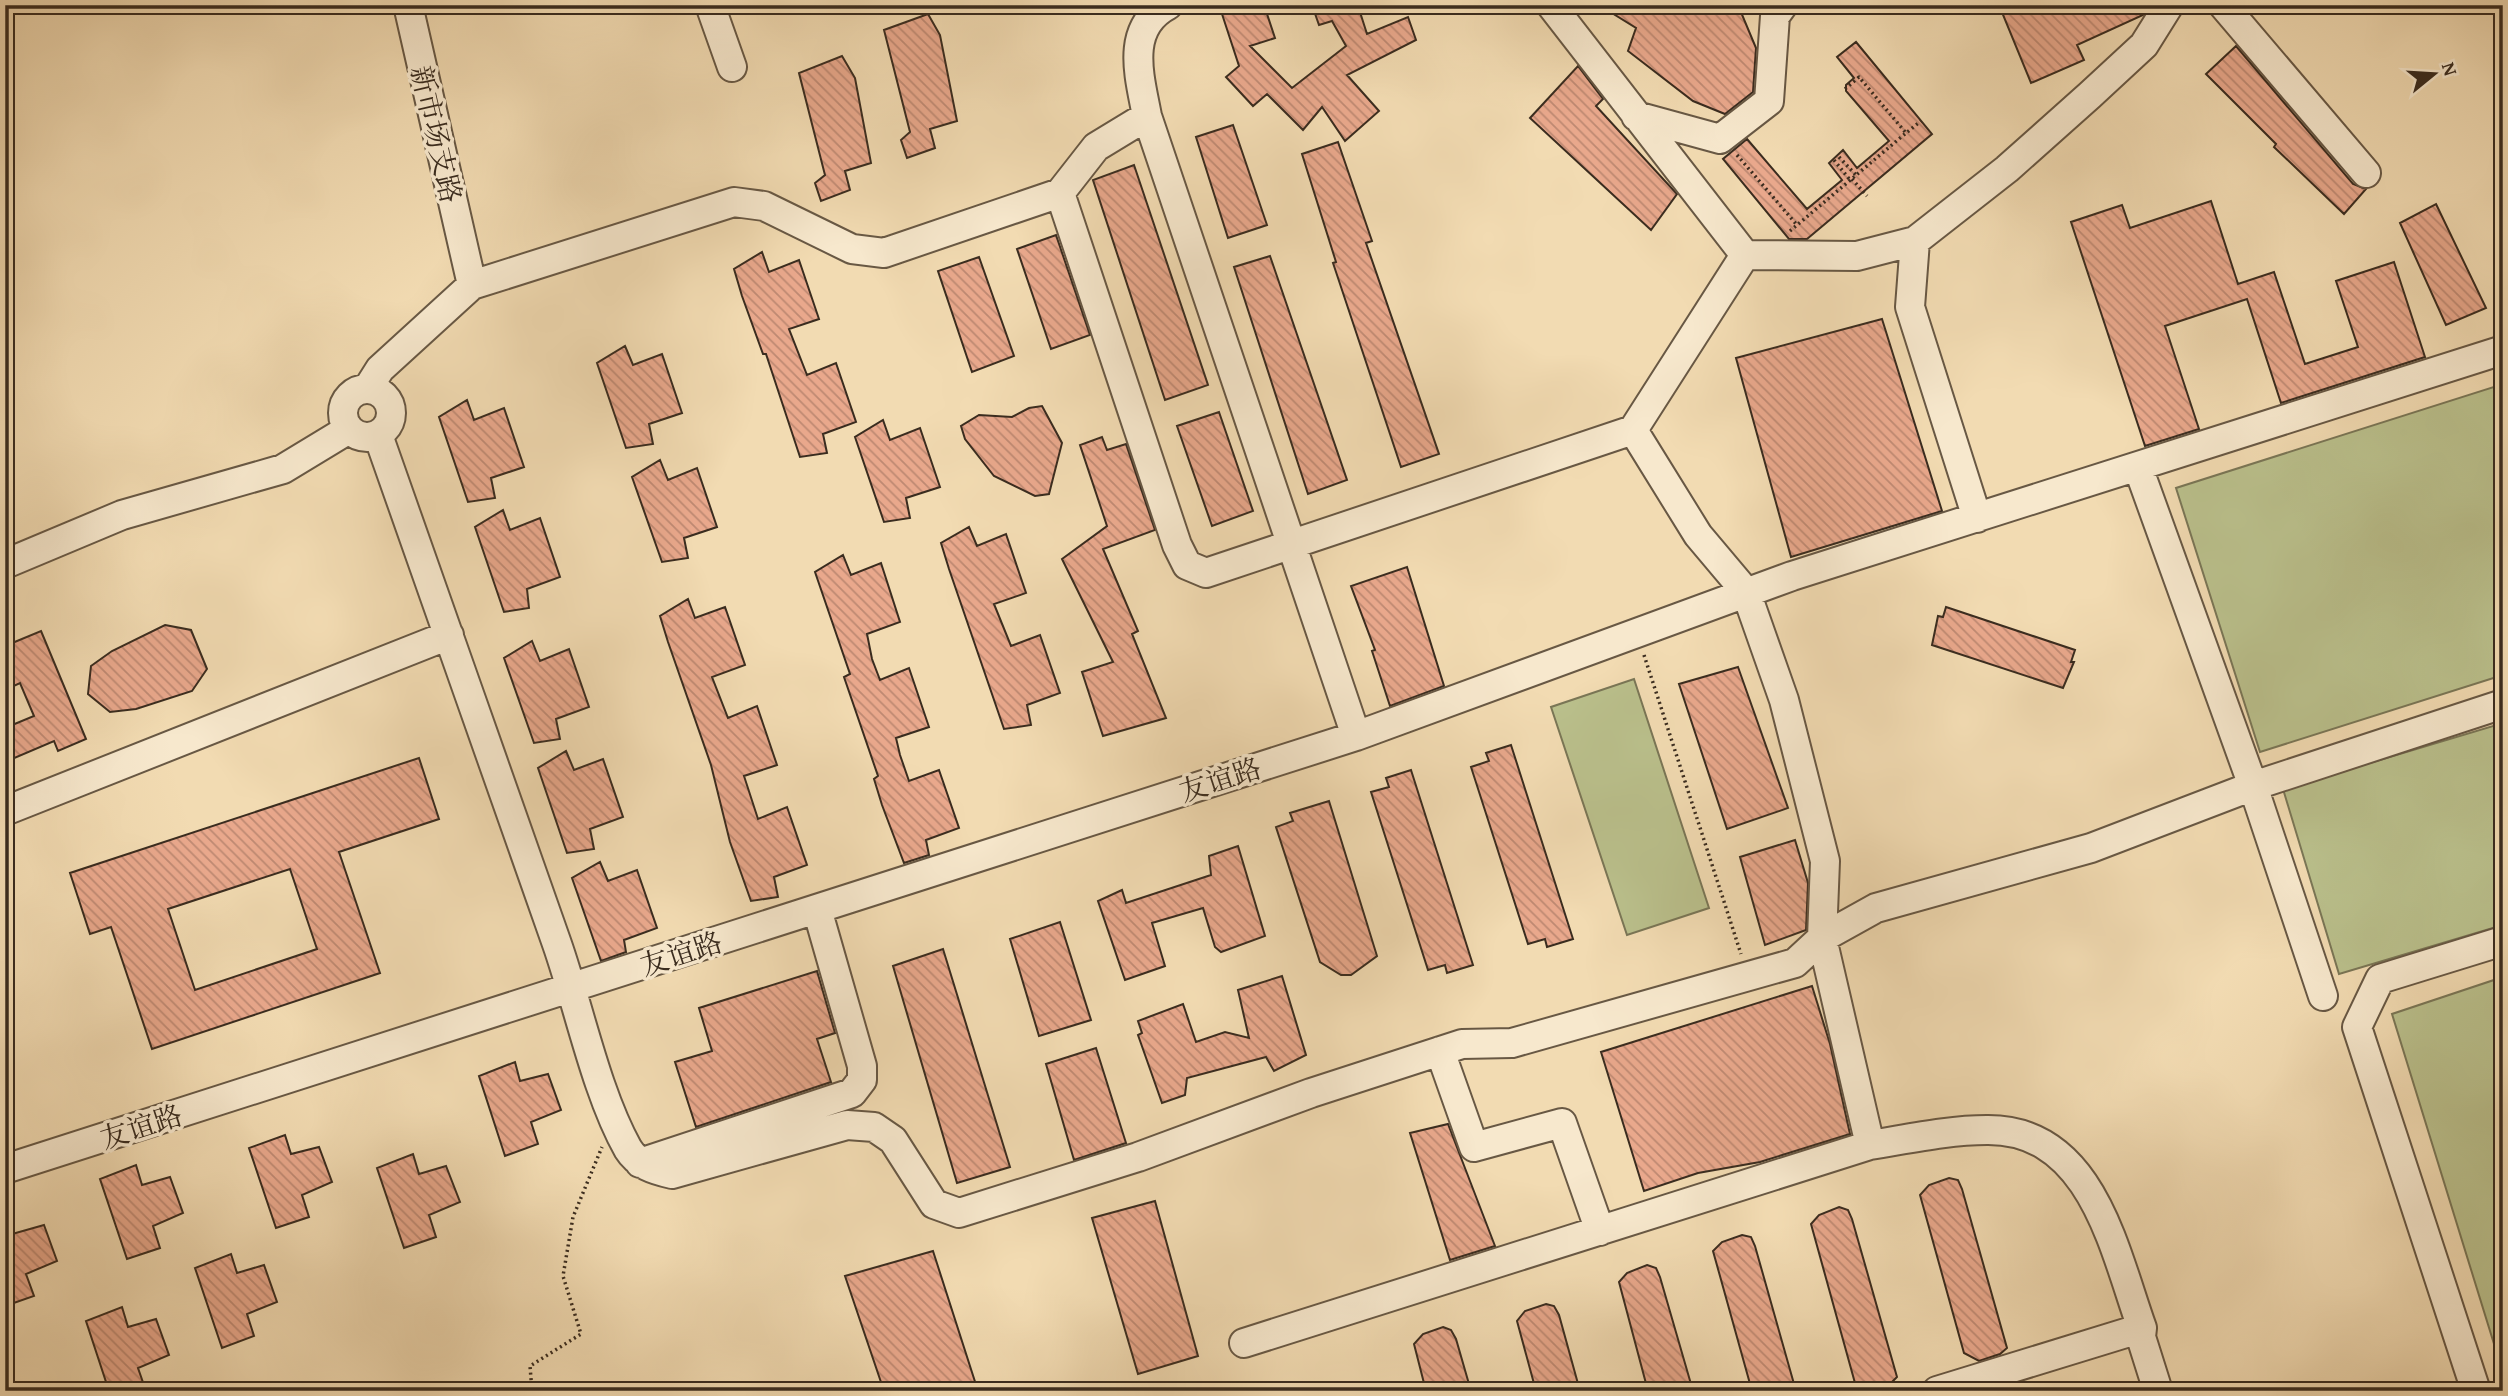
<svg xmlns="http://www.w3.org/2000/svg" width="2508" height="1396" font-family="'Gentium Book Plus','Noto Serif SC',serif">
<defs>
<pattern id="building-back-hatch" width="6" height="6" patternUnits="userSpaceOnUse" patternTransform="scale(1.75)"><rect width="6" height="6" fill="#e9a88c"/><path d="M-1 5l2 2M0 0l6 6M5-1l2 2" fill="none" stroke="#be8972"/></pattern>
</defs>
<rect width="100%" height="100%" fill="#f2dbb2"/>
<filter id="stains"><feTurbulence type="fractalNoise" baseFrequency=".00286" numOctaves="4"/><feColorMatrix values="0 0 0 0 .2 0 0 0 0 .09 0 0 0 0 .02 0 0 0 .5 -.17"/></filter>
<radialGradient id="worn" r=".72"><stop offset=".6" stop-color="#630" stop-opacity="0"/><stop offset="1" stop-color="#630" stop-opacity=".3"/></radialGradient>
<!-- pitch -->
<path fill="#bac08c" stroke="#7a7656" stroke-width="2" d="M 2503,384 L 2503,675 L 2260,752 L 2176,488 Z
M 1634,679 L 1709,908 L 1627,935 L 1551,707 Z
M 2503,723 L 2503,925 L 2339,974 L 2283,789 Z
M 2503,977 L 2503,1373 L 2392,1014 Z"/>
<!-- building -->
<path fill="url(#building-back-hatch)" stroke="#3a2c1f" stroke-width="2" fill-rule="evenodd" d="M 1250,5 L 1264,5 L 1275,38 L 1250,46 L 1292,88 L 1346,46 L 1332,21 L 1319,25 L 1312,5 L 1370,5 L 1371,8 L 1360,12 L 1367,34 L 1408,17 L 1416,40 L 1347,75 L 1379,111 L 1345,141 L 1322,107 L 1303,130 L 1267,94 L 1253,106 L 1226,77 L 1239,66 L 1222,14 Z
M 1599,5 L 1738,5 L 1756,48 L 1753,92 L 1725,114 L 1693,101 L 1628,51 L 1636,28 Z
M 1999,5 L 2149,5 L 2143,15 L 2077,45 L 2084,60 L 2031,83 Z
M 928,14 L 940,35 L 957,121 L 930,129 L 935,148 L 907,158 L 901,140 L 910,132 L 884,30 Z
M 1856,42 L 1932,134 L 1807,239 L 1789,239 L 1723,159 L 1747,139 L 1807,209 L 1842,180 L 1829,163 L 1843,150 L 1857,168 L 1889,141 L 1846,91 L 1846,85 L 1854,78 L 1837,57 Z
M 2236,46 L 2353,184 L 2366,189 L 2344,214 L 2274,147 L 2276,144 L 2206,74 Z
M 842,56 L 855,78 L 871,163 L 845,171 L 850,190 L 821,201 L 815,183 L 825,175 L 799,73 Z
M 1578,66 L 1603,99 L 1596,106 L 1677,194 L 1651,230 L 1530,118 Z
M 1233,125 L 1267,225 L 1228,238 L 1196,137 Z
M 1338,142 L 1372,241 L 1366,243 L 1439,454 L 1401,467 L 1333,263 L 1336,262 L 1302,154 Z
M 1134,165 L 1208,385 L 1165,400 L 1093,180 Z
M 2211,201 L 2238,284 L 2274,272 L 2305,364 L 2358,347 L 2336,281 L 2394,262 L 2425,357 L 2281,403 L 2247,299 L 2165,326 L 2199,429 L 2145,446 L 2071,222 L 2122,205 L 2130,228 Z
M 2436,204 L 2486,308 L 2446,325 L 2400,223 Z
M 1056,235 L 1090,335 L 1051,349 L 1017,249 Z
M 762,252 L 769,272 L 799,260 L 819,319 L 789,329 L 807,375 L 836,363 L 856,422 L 823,434 L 827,453 L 800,457 L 766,354 L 763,354 L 742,296 L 734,269 Z
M 1270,256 L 1347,480 L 1308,494 L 1234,267 Z
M 979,257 L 1014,356 L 972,372 L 938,271 Z
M 1882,319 L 1942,511 L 1791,557 L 1736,358 Z
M 625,346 L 633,365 L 662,354 L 682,413 L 649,424 L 653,444 L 626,448 L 597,363 Z
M 467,400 L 474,420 L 504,408 L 524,467 L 491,478 L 495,498 L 468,502 L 439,417 Z
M 1042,406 L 1062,443 L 1049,494 L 1035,496 L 994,476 L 965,439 L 961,426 L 979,415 L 1012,417 L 1029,408 Z
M 1219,412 L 1253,511 L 1212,526 L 1177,426 Z
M 883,420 L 890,440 L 920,428 L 940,487 L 906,498 L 910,518 L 884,522 L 855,437 Z
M 1102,437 L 1107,450 L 1126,444 L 1155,530 L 1103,549 L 1138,631 L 1132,634 L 1166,718 L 1103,736 L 1082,672 L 1113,662 L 1062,559 L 1107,526 L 1080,445 Z
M 660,460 L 668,480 L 697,468 L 717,527 L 684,538 L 688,558 L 662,562 L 632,477 Z
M 503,510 L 510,530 L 540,518 L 560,577 L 527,589 L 529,608 L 504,612 L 475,527 Z
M 969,527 L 977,546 L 1006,534 L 1026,593 L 994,604 L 1011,646 L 1040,635 L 1060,693 L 1027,705 L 1031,725 L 1004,729 L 949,569 L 941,543 Z
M 843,555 L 851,575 L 881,563 L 900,622 L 867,634 L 872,659 L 880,680 L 909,668 L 929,727 L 896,738 L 900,755 L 909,781 L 939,770 L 959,828 L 926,840 L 929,855 L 904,863 L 882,805 L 874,779 L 878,776 L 844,677 L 850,674 L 815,572 Z
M 1407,567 L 1444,686 L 1390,706 L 1372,651 L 1375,650 L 1351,586 Z
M 688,599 L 695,618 L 725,607 L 745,665 L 712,677 L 728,718 L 757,706 L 777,765 L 744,776 L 758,819 L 787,807 L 807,865 L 774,877 L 778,897 L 751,901 L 730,842 L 711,765 L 668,642 L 660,616 Z
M 1946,607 L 2075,650 L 2071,662 L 2074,662 L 2063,688 L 1932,645 L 1938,616 L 1943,617 Z
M 165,625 L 191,630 L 207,669 L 192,691 L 136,709 L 110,712 L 88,694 L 91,666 L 112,651 Z
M 41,631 L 86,739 L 58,751 L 54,741 L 5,762 L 5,728 L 34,716 L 20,683 L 5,690 L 5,646 Z
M 532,641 L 540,661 L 569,649 L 589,707 L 556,719 L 560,739 L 534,743 L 504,658 Z
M 1738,667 L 1788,808 L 1727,829 L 1679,684 Z
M 1511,745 L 1573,939 L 1547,947 L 1545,939 L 1528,944 L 1471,767 L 1489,761 L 1486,753 Z
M 566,751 L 574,770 L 603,759 L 623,817 L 590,829 L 594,849 L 567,853 L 538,768 Z
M 419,758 L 439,819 L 339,852 L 380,973 L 152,1049 L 111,927 L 90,934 L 70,873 ZM 290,869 L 317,949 L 195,990 L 168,909 Z
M 1411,770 L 1473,965 L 1447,973 L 1445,965 L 1428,970 L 1371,792 L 1389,787 L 1386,778 Z
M 1329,801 L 1377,956 L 1351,975 L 1341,975 L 1320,962 L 1276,827 L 1293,821 L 1290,813 Z
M 1795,840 L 1808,883 L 1806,930 L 1765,945 L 1740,857 Z
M 1238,846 L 1265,936 L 1221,952 L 1215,947 L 1203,908 L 1152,923 L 1165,966 L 1125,980 L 1098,901 L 1122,890 L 1126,903 L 1211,875 L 1209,856 Z
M 600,862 L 608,881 L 637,870 L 657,928 L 624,940 L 626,952 L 601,961 L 572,878 Z
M 1060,922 L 1091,1020 L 1039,1036 L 1010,939 Z
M 943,949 L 1010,1167 L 957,1183 L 893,966 Z
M 817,971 L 835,1033 L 817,1039 L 831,1082 L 696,1127 L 675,1062 L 712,1051 L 699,1008 Z
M 1282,976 L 1306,1055 L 1274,1071 L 1266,1057 L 1187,1078 L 1185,1095 L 1162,1103 L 1138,1035 L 1142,1033 L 1138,1021 L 1183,1004 L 1196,1042 L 1225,1032 L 1249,1038 L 1238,990 Z
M 1812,986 L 1830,1044 L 1850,1134 L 1760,1162 L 1698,1173 L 1644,1191 L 1601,1052 Z
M 1096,1048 L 1126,1143 L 1074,1160 L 1046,1064 Z
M 515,1062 L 520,1081 L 548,1074 L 561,1110 L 531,1122 L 538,1144 L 505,1156 L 479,1076 Z
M 1448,1124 L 1495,1246 L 1450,1260 L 1410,1133 Z
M 285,1135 L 291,1154 L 319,1147 L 332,1182 L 302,1195 L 309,1217 L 276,1228 L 249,1148 Z
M 413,1154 L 419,1174 L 446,1166 L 460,1202 L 429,1215 L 436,1237 L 404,1248 L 377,1168 Z
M 136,1165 L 142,1185 L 170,1177 L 183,1213 L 153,1226 L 160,1248 L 127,1259 L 100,1179 Z
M 1949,1178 L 1958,1180 L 1962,1189 L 2007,1348 L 2000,1354 L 1979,1361 L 1964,1353 L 1920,1195 L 1929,1185 Z
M 1155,1201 L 1198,1356 L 1138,1374 L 1092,1218 Z
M 1839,1207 L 1848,1210 L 1852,1219 L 1897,1377 L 1890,1384 L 1870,1390 L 1855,1383 L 1811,1224 L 1819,1215 Z
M 44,1225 L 57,1261 L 26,1274 L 34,1296 L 5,1306 L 5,1236 Z
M 1742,1235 L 1751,1237 L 1755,1246 L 1796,1391 L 1752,1391 L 1713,1251 L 1722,1242 Z
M 933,1251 L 978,1391 L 884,1391 L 845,1276 Z
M 231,1254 L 237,1273 L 264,1265 L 277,1302 L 247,1314 L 254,1336 L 222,1348 L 195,1268 Z
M 1647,1265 L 1656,1268 L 1660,1277 L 1693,1391 L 1648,1391 L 1619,1282 L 1627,1273 Z
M 1546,1304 L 1554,1306 L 1559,1315 L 1580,1391 L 1536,1391 L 1517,1321 L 1525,1311 Z
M 122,1307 L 128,1327 L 156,1319 L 169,1355 L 138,1368 L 146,1391 L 109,1391 L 86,1321 Z
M 1443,1327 L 1451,1330 L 1456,1339 L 1471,1391 L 1426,1391 L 1414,1344 L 1423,1334 Z"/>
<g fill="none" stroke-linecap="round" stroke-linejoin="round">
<defs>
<path id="minor" d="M 408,5 L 472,285
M 710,5 L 732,67
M 1168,5 C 1124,28 1140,78 1147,116 L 1356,736 L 1792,576 L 2503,350
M 1551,5 L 1745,255
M 2223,5 L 2366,173
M 1636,116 L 1720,139 L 1769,101 L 1775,16 L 1783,5
M 1915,241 L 1910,307 L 1977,518
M 1745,255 L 1857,256 L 1915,241 L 2007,169 L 2090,95 L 2144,45 L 2169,5
M 368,388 L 380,369 L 472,285 L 734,202 L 764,206 L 852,249 L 884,253 L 1060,193 L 1096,147 L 1147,116
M343 413a24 24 0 1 1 48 0a24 24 0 1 1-48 0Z
M 1633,430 L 1745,255
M 378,435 C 438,605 497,774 557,944 C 579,1007 596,1092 628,1149 C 638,1165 654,1170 672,1174 L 847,1125 L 874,1127 L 893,1140 L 934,1204 L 959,1213 L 1138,1157 L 1311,1093 L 1462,1044 L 1512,1043 L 1795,963 L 1822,938 L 1825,861 L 1784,700 L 1746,592 L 1698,535 L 1633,430 L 1206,573 L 1187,565 L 1177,545 L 1060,193
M 2138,467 L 2253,786 L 2503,704
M 5,564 L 122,515 L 283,469 L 349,429
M 5,811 L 449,635
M 1440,1051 L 1474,1147 L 1562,1123 L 1600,1231
M 1870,1145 C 1908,1139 1948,1130 1987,1130 C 2092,1129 2114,1250 2142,1328
M 640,1163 L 852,1093 L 862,1080 L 862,1066 L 817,909
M 5,1169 L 1356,736
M 1244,1343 L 1870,1145 L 1822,938 L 1876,908 L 2091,848 L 2253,786 L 2323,996
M 1937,1391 L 2142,1328 L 2141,1337 L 2158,1391
M 2476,1391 L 2357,1027 L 2380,979 L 2503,941"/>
</defs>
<!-- minor casing -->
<use href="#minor" stroke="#685844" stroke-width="32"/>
<!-- path -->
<path stroke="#3a2c1f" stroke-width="3.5" stroke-dasharray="2 3.5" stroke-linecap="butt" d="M 1845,89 L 1859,77 L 1906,133 L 1921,121
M 1737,155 L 1797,225
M 1839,157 L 1856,175
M 1834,160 L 1850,180
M 1852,179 L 1867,196
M 1790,231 L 1906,133
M 1644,655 L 1741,954
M 532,1391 L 530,1366 L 581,1334 L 563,1276 L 573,1217 L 602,1147"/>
<!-- minor -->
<use href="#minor" stroke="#f7e8cd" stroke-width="28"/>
</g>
<g text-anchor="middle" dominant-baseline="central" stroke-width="7" stroke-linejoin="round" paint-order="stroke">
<!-- street labels -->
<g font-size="28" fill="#3a2c1f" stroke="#f7e8cd">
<text transform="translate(437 134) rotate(77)">新市场支路</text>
<text transform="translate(1220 779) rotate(-18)">友谊路</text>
<text transform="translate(681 953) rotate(-18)">友谊路</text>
<text transform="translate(141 1126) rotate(-18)">友谊路</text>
</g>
</g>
<!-- margin -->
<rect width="2508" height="1396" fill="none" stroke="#f2dbb2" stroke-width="28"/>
<rect x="7" y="7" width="2494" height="1382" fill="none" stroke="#3a2c1f" stroke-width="3.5"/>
<rect x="14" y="14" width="2480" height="1368" fill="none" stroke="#3a2c1f" stroke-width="2"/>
<!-- north arrow -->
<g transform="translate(2434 74) rotate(72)" stroke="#f7e8cd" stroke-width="5" paint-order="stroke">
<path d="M0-5L12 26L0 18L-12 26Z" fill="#3a2c1f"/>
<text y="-10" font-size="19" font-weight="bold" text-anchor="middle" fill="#3a2c1f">N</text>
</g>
<rect width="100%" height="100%" filter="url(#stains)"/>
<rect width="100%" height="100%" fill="url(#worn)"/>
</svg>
